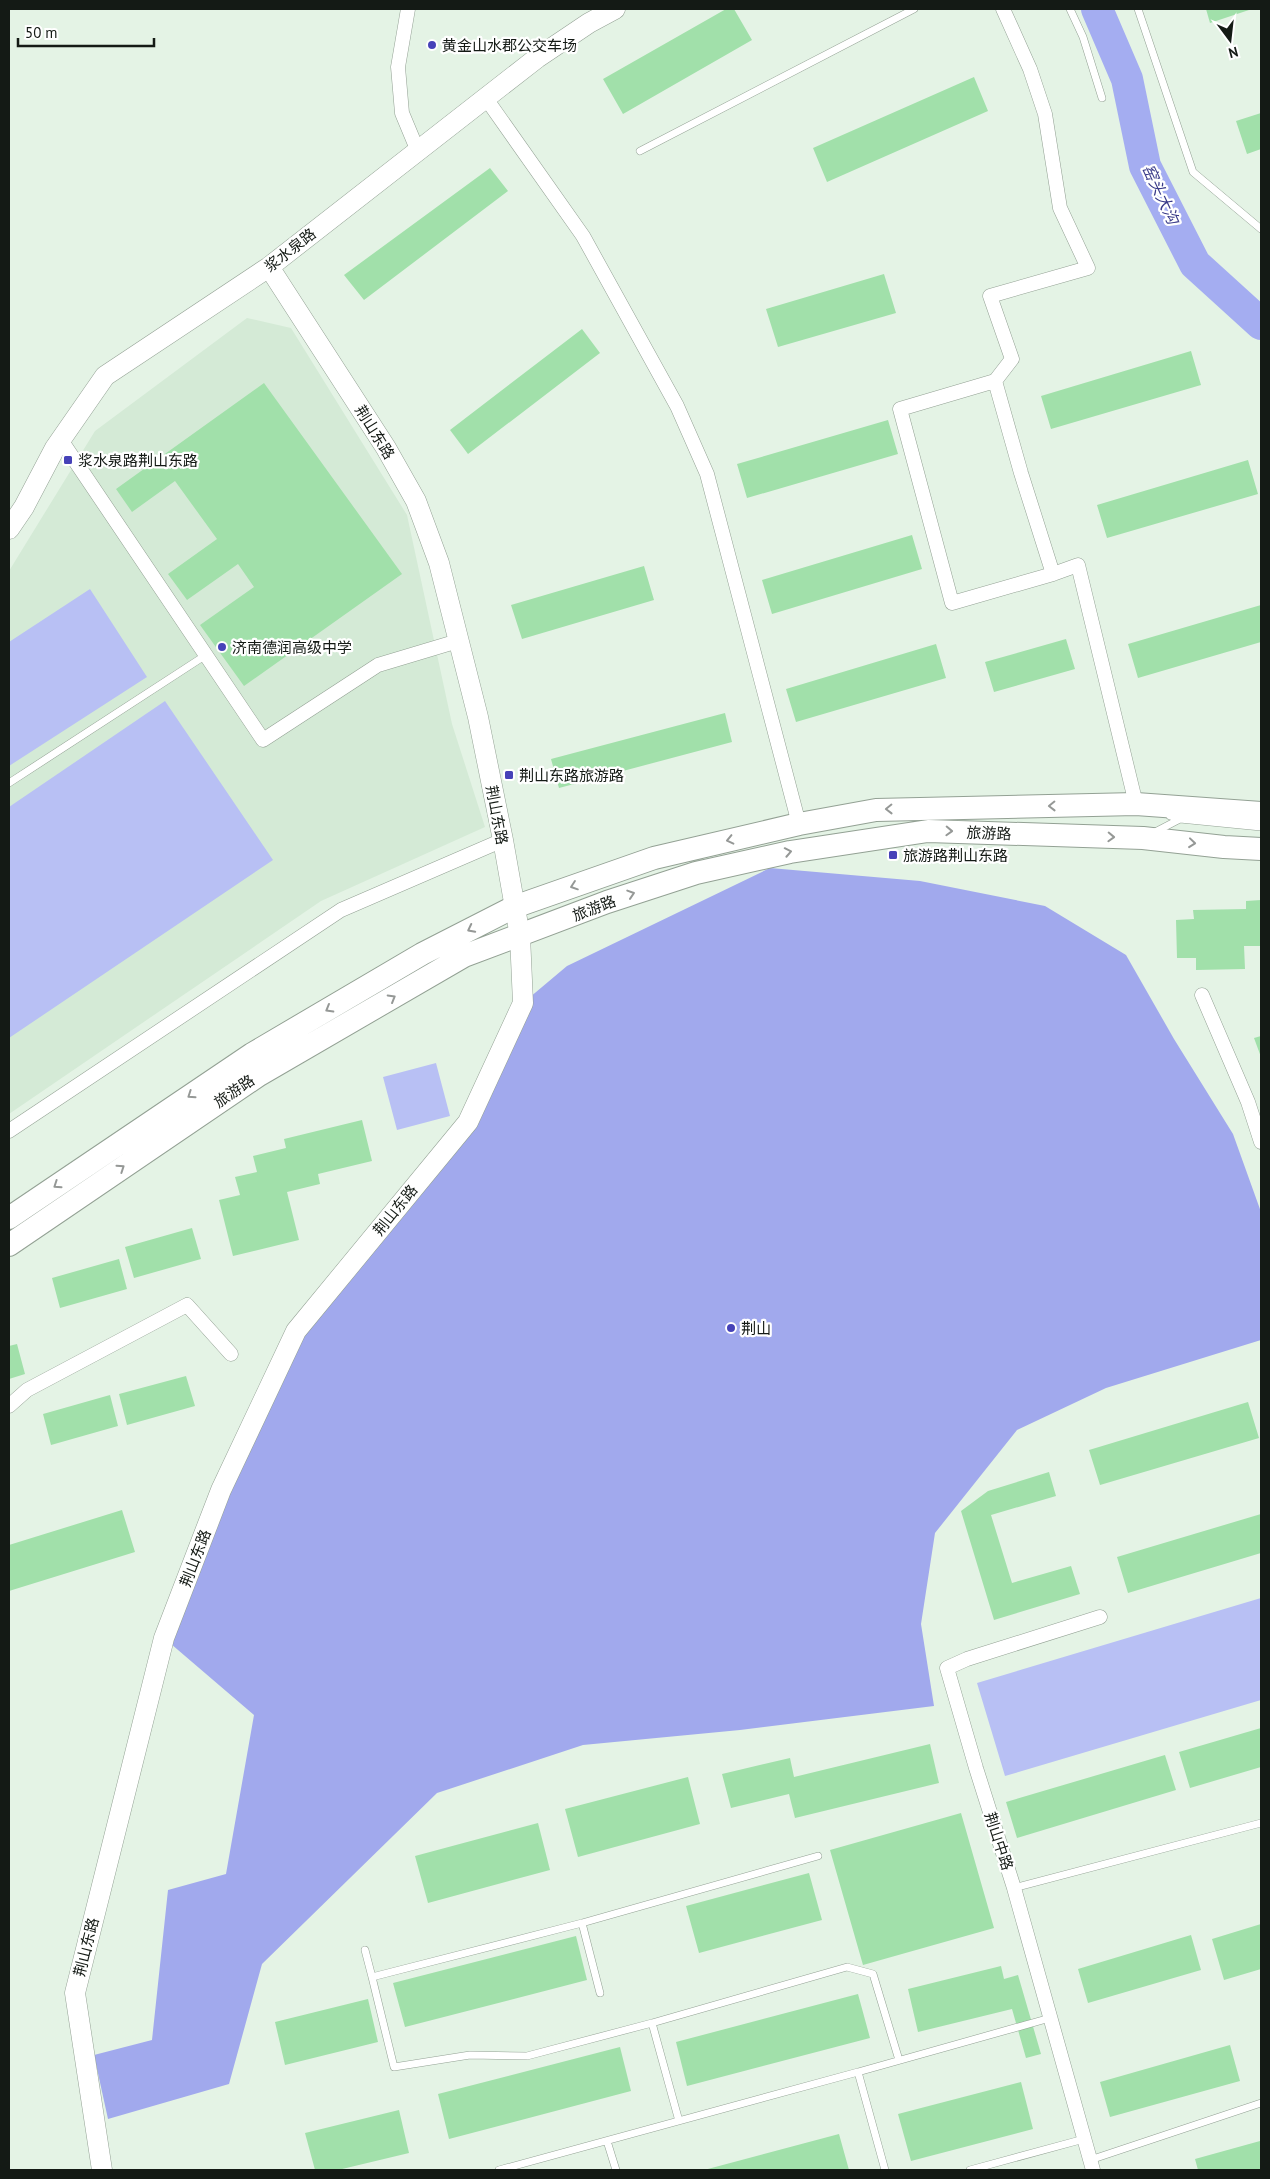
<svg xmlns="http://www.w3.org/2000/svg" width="1270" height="2179" font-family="'PT Sans','Noto Sans SC',sans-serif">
<rect width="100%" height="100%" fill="#e4f3e5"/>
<!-- built -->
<path fill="#d4ead6" d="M 247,318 L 291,328 L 407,515 L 452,724 L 485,827 L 321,901 L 9,1114 L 9,571 L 95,431 Z"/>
<!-- green -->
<path fill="#b8c0f4" d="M 90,589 L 147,677 L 9,766 L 9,642 Z
M 165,701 L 273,860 L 9,1038 L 9,807 Z
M 436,1063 L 450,1116 L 397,1130 L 383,1077 Z
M 1261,1598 L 1261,1700 L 1005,1776 L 977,1683 Z"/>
<!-- forest -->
<path fill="#a1a9ed" d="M 770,868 L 920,881 L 1045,906 L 1126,955 L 1174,1039 L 1233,1134 L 1261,1212 L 1261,1340 L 1106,1388 L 1017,1430 L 935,1533 L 921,1624 L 934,1706 L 740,1730 L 583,1745 L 437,1793 L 262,1964 L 229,2084 L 108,2119 L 94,2055 L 152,2040 L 168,1890 L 226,1874 L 254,1715 L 164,1638 L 296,1331 L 468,1122 L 523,1003 L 567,966 Z"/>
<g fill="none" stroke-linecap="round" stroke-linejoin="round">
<!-- river -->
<path stroke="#a4adf1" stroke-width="32" d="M 1097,9 L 1127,79 L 1145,166 L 1195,264 L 1261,324"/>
</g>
<!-- building -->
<path fill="#a1e0aa" d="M 726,9 L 734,9 L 752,40 L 623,114 L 603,79 Z
M 1206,9 L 1252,9 L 1210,23 Z
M 974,77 L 988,111 L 827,182 L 813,148 Z
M 1261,113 L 1261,149 L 1247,154 L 1236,121 Z
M 490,168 L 508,191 L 364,300 L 344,275 Z
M 884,274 L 896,313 L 778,347 L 766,309 Z
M 582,329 L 600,353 L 468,454 L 450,430 Z
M 1191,351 L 1201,385 L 1051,429 L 1041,396 Z
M 264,383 L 402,574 L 244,686 L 200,625 L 254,587 L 238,564 L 187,600 L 168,574 L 217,539 L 175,481 L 132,512 L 116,489 Z
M 888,420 L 898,454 L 747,498 L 737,464 Z
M 1248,460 L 1258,494 L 1107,538 L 1097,505 Z
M 912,535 L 922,569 L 772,614 L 762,580 Z
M 644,566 L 654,600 L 522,639 L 511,605 Z
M 1261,605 L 1261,642 L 1138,678 L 1128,644 Z
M 1066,639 L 1075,669 L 994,692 L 985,662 Z
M 936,644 L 946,678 L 796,722 L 786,689 Z
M 725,713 L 732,742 L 559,788 L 551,759 Z
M 1261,900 L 1261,946 L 1244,946 L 1245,969 L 1196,970 L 1196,958 L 1177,958 L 1176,920 L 1194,919 L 1193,910 L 1246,909 L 1246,901 Z
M 1261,1036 L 1261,1057 L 1254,1038 Z
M 362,1120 L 372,1161 L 318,1174 L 320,1184 L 287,1192 L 299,1240 L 233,1256 L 219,1200 L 240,1195 L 235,1177 L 257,1172 L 253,1156 L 286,1148 L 284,1139 Z
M 192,1228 L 201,1259 L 134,1278 L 125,1247 Z
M 119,1259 L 127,1289 L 60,1308 L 52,1278 Z
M 17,1344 L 25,1374 L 9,1379 L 9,1346 Z
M 186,1376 L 195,1406 L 127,1425 L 119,1394 Z
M 110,1395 L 118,1426 L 51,1445 L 43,1414 Z
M 1248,1402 L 1259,1438 L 1100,1485 L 1089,1450 Z
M 1049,1472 L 1056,1496 L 991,1515 L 1012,1583 L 1071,1566 L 1080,1594 L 994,1620 L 961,1511 L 988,1491 Z
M 122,1510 L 135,1552 L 9,1591 L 9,1545 Z
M 1261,1514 L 1261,1553 L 1128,1593 L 1117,1557 Z
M 1261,1728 L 1261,1767 L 1190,1788 L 1179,1752 Z
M 930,1744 L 939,1783 L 795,1818 L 789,1794 L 731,1808 L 722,1774 L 790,1758 L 794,1777 Z
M 1165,1755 L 1176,1790 L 1017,1838 L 1006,1802 Z
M 688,1777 L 700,1824 L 578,1857 L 565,1809 Z
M 961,1813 L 994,1928 L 863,1965 L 830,1850 Z
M 538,1823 L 550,1870 L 428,1903 L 415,1856 Z
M 809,1873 L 822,1920 L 699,1953 L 686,1906 Z
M 1261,1924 L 1261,1969 L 1224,1980 L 1212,1939 Z
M 1191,1935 L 1201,1970 L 1088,2003 L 1078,1969 Z
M 576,1936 L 587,1980 L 405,2027 L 393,1983 Z
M 1001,1966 L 1004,1979 L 1018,1975 L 1041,2054 L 1026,2058 L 1012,2009 L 918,2032 L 908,1989 Z
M 858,1994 L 870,2038 L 687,2086 L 676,2042 Z
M 368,1999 L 378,2042 L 285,2065 L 275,2022 Z
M 1230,2045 L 1240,2081 L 1110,2117 L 1100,2082 Z
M 620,2047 L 631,2091 L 449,2139 L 438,2094 Z
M 1021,2082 L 1033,2129 L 911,2161 L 898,2114 Z
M 399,2110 L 409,2153 L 338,2170 L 315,2170 L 305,2133 Z
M 839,2134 L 849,2170 L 704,2170 Z
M 1260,2141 L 1261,2170 L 1198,2170 L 1195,2159 Z"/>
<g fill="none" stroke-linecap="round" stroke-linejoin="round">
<defs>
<path id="lane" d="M 1070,9 L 1083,37 L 1102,98
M 1138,9 L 1193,172 L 1261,229
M 640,151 L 914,9
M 9,783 L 206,655
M 1170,816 L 1180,819 L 1261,827
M 1155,832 L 1180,819
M 1014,1888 L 1261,1823
M 582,1923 L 600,1993
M 365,1950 L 372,1977 L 582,1923 L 818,1856
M 372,1977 L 394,2067 L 470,2055 L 527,2056 L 652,2023
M 679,2121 L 652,2023 L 847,1967 L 873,1974 L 899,2060
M 607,2141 L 616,2170
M 1090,2160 L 1261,2103
M 499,2170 L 858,2072
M 885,2170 L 858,2072 L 1050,2018
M 970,2170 L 1084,2139"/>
<path id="street" d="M 408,9 L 398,67 L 402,113 L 417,149
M 1003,9 L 1030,69 L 1045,114 L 1060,208 L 1088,268 L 990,296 L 1012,359 L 995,381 L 1021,473 L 1053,574 L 1078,565 L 1136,804
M 485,97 L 583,236 L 677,406 L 707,474 L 799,824
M 995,381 L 900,409 L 952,603 L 1053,574
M 61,440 L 263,740 L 378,665 L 458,641
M 1202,995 L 1248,1102 L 1261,1142
M 9,1131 L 341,910 L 503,840
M 9,1406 L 27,1390 L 187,1305 L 231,1354
M 1093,2170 L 1014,1888 L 976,1768 L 947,1668 L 967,1659 L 1100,1617"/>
<path id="secondary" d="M 9,529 L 24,507 L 55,448 L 105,376 L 269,267 L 537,58 L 589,23 L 615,9
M 102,2170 L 75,1993 L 164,1638 L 221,1490 L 296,1331 L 468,1122 L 523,1003 L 520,936 L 503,840 L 478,717 L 439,563 L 416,501 L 386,448 L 269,267"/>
<path id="primary" d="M 9,1218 L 252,1054 L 422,954 L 514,907 L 654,858 L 799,824 L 876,810 L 1136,804 L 1261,813
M 9,1245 L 259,1075 L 464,956 L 607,902 L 696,873 L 790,852 L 928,831 L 1143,838 L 1224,847 L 1261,849"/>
</defs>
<!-- lane casing -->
<use href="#lane" stroke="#93a194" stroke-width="8"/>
<!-- street casing -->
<use href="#street" stroke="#93a194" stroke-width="15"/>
<!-- secondary casing -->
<use href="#secondary" stroke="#93a194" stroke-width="21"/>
<!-- primary casing -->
<use href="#primary" stroke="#93a194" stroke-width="24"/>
<!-- lane -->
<use href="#lane" stroke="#fff" stroke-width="7"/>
<!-- street -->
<use href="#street" stroke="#fff" stroke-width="14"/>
<!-- secondary -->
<use href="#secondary" stroke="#fff" stroke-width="20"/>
<!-- primary -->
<use href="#primary" stroke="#fff" stroke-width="22"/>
</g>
<!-- one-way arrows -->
<defs><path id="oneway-chevron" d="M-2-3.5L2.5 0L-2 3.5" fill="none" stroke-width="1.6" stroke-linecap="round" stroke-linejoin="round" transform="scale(1.25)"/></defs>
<g stroke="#959896">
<use href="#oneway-chevron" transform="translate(1052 806) rotate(179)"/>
<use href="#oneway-chevron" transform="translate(889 809) rotate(179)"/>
<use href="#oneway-chevron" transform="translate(949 831) rotate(2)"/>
<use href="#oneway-chevron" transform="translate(1111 837) rotate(2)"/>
<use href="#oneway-chevron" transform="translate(730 840) rotate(167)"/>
<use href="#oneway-chevron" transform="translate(1192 843) rotate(6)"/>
<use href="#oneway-chevron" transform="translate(788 852) rotate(-11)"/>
<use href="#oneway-chevron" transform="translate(574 886) rotate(161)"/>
<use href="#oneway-chevron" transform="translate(631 894) rotate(-18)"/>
<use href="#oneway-chevron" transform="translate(471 929) rotate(153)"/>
<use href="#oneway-chevron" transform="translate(392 998) rotate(-30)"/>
<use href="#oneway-chevron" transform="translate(329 1009) rotate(150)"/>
<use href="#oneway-chevron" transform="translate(191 1095) rotate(146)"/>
<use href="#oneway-chevron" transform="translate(121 1168) rotate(-34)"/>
<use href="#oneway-chevron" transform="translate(57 1185) rotate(146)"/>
</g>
<!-- markers -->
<g fill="#4642b8" stroke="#fff" stroke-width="2">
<circle cx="432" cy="45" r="5"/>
<rect x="63" y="455" width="10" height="10" rx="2.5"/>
<circle cx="222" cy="647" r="5"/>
<rect x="504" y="770" width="10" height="10" rx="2.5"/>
<rect x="888" y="850" width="10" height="10" rx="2.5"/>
<circle cx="731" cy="1328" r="5"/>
</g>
<g text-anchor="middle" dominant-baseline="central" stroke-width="4.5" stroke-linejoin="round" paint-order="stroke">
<!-- poi labels -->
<g font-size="15" fill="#141a15" stroke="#fff" text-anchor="start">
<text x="442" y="45">黄金山水郡公交车场</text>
<text x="78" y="460">浆水泉路荆山东路</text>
<text x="232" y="647">济南德润高级中学</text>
<text x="519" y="775">荆山东路旅游路</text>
<text x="903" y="855">旅游路荆山东路</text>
<text x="741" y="1328">荆山</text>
</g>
<!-- street labels -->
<g font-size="15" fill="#141a15" stroke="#fff">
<text transform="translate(290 250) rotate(-38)">浆水泉路</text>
<text transform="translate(375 432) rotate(58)">荆山东路</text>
<text transform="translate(497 815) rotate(79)">荆山东路</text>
<text transform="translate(989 833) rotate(2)">旅游路</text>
<text transform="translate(594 908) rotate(-21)">旅游路</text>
<text transform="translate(234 1091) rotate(-34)">旅游路</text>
<text transform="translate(395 1210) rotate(-51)">荆山东路</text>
<text transform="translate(195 1558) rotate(-69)">荆山东路</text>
<text transform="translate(999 1841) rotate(72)">荆山中路</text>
<text transform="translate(86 1947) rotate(-76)">荆山东路</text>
</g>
<!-- water labels -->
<g font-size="16" font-style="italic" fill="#393a88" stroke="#fff">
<text transform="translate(1161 194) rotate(65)">窑头大沟</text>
</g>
</g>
<!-- border -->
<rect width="1270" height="2179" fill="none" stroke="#141a15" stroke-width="20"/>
<!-- north arrow -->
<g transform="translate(1230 40) rotate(165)" stroke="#ffffff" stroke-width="4" paint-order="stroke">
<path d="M0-4L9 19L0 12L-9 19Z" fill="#141a15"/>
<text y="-8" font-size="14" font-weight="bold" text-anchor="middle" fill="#141a15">N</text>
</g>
<!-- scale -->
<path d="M18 38v8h136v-8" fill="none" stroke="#141a15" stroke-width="2.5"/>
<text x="25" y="38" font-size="15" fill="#141a15" stroke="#ffffff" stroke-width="4" paint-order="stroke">50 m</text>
</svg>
